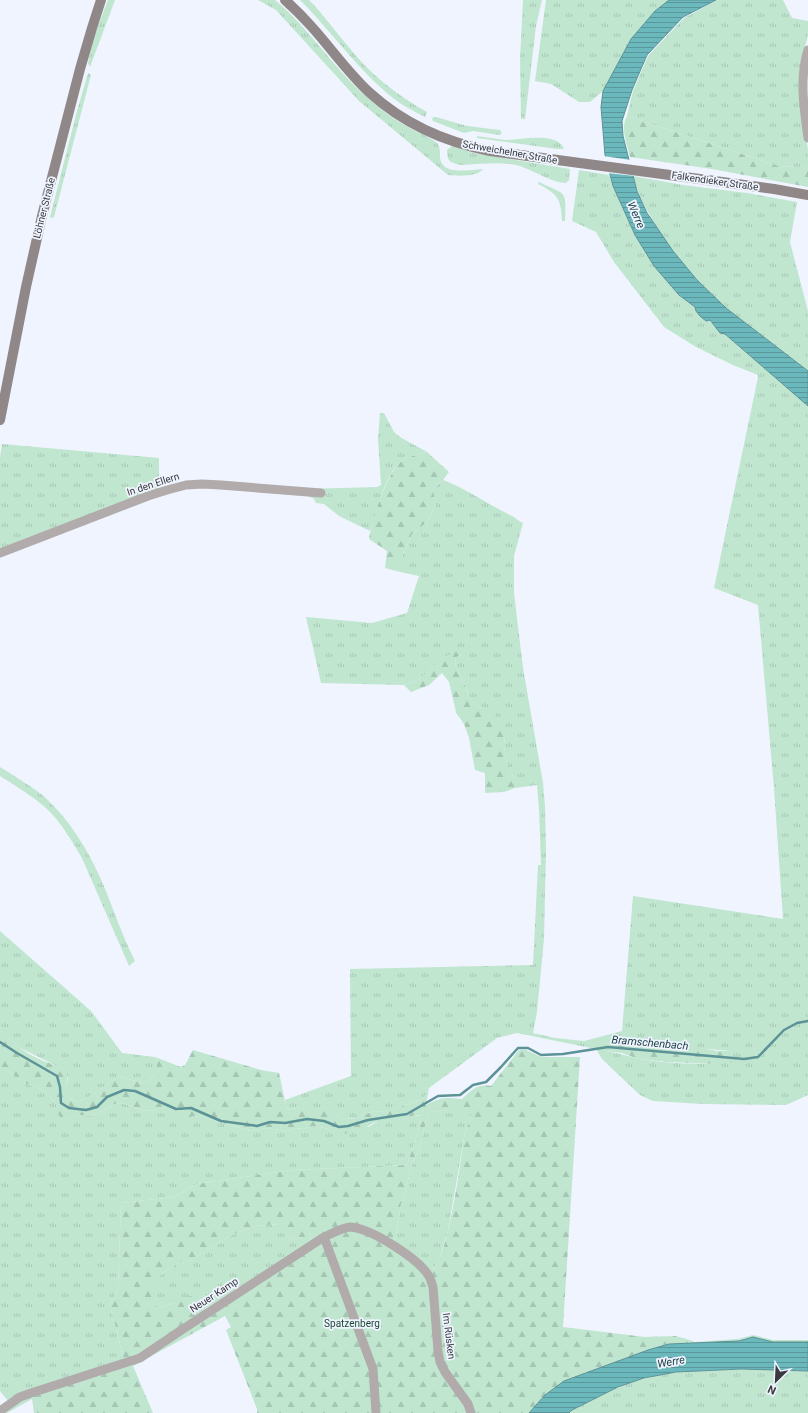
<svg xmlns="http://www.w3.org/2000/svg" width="808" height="1413" font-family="Roboto,sans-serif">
<defs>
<pattern id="grass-tufts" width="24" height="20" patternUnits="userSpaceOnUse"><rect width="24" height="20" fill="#c0e6d0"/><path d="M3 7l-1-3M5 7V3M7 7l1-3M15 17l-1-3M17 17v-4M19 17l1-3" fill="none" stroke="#a6c6b4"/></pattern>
<pattern id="forest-firs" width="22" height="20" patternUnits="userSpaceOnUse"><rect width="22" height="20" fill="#c0e6d0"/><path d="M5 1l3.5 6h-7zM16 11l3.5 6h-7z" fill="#a6c6b4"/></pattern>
<pattern id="water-rules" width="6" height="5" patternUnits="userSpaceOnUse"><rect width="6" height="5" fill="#6cb9bd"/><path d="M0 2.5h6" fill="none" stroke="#5a979b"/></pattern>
</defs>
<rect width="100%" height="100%" fill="#eff4ff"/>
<!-- grass -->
<path fill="url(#grass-tufts)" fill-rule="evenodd" d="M 108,0 L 115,0 L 90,67 L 88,63 C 92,41 100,20 108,0 Z
M 258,0 L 275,0 C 310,29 333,68 367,97 C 379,108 392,118 406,126 C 415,132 427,135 436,142 C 440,145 440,151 440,156 C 440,176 469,170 483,169 C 478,177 457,176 448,175 L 359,101 L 276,10 Z
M 300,0 L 309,0 C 323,14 334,30 347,45 C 370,74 395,94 427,112 L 425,117 C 414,111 403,106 393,98 C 358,70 332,32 300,0 Z
M 523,0 L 542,0 L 536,26 L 525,119 L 521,119 L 520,59 Z
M 546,0 L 669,0 L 655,11 L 631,39 L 603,91 L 590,102 L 579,102 L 551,84 L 535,81 Z
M 717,0 L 783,0 L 792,18 L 808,21 L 808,35 L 800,68 L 799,95 L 808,150 L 808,167 L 778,166 L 627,116 L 633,91 L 648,56 L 684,18 Z
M 88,73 L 91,75 L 54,217 L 50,218 L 50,217 L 77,111 Z
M 433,117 L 436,117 L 467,126 L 500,130 L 502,133 L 499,135 L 473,131 L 464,133 L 433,121 L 432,120 Z
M 477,136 C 486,137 496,139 505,140 C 520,140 558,131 564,149 L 557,149 L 477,138 Z
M 452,146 L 474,153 L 570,169 L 569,180 L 566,183 C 550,182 535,171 520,166 C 503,161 478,164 460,165 C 450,162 447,162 447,150 Z
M 579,170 L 609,175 L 613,186 L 635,235 L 654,266 L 679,295 L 695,307 L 696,311 L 709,320 L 720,333 L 725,334 L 808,406 L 808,1095 L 786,1105 L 703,1104 L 653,1101 L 640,1095 L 602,1059 L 596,1049 L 517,1033 L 497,1038 L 429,1088 L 424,1098 L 415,1102 L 385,1112 L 373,1111 L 358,1118 L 343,1119 L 335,1114 L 301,1107 L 287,1110 L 285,1100 L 351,1076 L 350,969 L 533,965 L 538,865 L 541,865 L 539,809 L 537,785 L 515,788 L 515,780 L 507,763 L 504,747 L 505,734 L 485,709 L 479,707 L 470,699 L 464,683 L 456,668 L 455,658 L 463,654 L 439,660 L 428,672 L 416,681 L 404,685 L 321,683 L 306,617 L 372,623 L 407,613 L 419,576 L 396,571 L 412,534 L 427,522 L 436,504 L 433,489 L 443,480 C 467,489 487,504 510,515 C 515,517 518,521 523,523 L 514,556 L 514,593 L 523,668 L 543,783 L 545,806 L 546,851 L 544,939 L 537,1012 L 533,1033 L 555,1038 L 584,1041 L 622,1031 L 633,896 L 783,919 L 774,788 L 758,605 L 714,588 L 757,382 L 758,375 L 733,365 L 696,347 L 664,327 L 614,262 L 596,232 L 572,221 ZM 624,1042 L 730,1051 L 734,1062 C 704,1065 669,1064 640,1059 C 628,1056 618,1053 606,1051 L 601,1044 Z
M 633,176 L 683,185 L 747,193 L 797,202 L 790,242 L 808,311 L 808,371 C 771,342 729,315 697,280 C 683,266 672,250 661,234 C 649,215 639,198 633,176 Z
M 539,182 C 567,196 566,188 565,221 L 562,221 C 561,199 558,194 538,184 Z
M 380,413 L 384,413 L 394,432 L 400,437 L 427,452 C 420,454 410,456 403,460 C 385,472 377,512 370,531 L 339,516 L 324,504 L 316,503 L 314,499 L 308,496 L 191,487 L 159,495 L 0,556 L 0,457 L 2,444 L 159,458 L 159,489 L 183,484 L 304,489 L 377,487 L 381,485 L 378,439 Z
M 0,767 C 14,776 28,784 41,794 C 69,818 89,851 103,884 C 114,910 122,936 135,961 L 129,966 L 82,858 C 72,841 61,822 46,808 C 32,796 16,786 0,776 Z
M 0,931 L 91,1011 L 122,1053 L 155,1057 L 157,1063 L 157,1072 L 145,1084 L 119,1076 C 110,1082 86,1101 78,1101 C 75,1101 72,1099 69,1098 L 66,1091 L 68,1077 L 55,1065 L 20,1048 L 4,1033 L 0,1031 Z
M 0,1066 L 25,1083 L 45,1091 L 58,1106 L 66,1120 L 79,1115 L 93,1116 L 114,1104 L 122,1103 L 145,1111 L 156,1110 L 162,1107 L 171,1109 L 192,1116 L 202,1117 L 251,1131 L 266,1128 L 287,1131 L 295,1128 L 303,1129 L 313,1126 L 329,1129 L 369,1127 C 376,1120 413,1114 423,1116 L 407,1165 L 292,1170 L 197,1184 L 174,1197 L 121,1203 L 118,1290 L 110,1304 L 124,1361 L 33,1394 L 32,1399 L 7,1413 L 0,1413 L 9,1402 L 0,1391 Z
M 450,1110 L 472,1110 L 470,1120 L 465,1132 L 448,1231 L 439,1260 L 432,1271 L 427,1271 L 395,1243 L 401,1204 L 404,1197 L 411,1167 L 419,1148 L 429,1112 Z
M 279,1224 L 291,1239 L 309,1236 L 312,1241 L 203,1310 L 172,1303 L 161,1308 L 156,1306 L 156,1278 L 179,1262 L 186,1263 L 233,1234 L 257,1226 Z
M 753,1335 L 773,1340 L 808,1340 L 808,1342 L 773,1342 L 753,1337 L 739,1341 L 690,1344 L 687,1339 L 695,1342 L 738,1339 Z
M 741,1369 L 808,1371 L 808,1413 L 569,1413 L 572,1410 C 595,1398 618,1386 643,1379 C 674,1369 709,1371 741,1369 Z"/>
<!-- forest -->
<path fill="url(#forest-firs)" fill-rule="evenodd" d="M 627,116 L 778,166 L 808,167 L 808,187 L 712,169 L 630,157 C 627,144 620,128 627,116 Z
M 427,452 L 449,472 L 443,480 L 433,489 L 436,504 L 427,522 L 412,534 L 396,571 L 385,568 L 387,551 L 369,539 C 372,520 388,469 403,460 C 410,456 420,454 427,452 Z
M 471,646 L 471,649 L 455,658 L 456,668 L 464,683 L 470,699 L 479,707 L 485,709 L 494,714 L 505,734 L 504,747 L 507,763 L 515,780 L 515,788 L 504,792 L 485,793 L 485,773 L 475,770 L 469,738 L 464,724 L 456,712 L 449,682 L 442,673 L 429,685 L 411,692 L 404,685 L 416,681 L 428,672 L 439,660 L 452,653 Z
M 0,1031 C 8,1034 13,1042 20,1048 C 33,1058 51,1064 67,1069 C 68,1079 65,1089 69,1098 C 71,1099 75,1101 78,1101 C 86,1101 110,1082 119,1076 L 145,1084 L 157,1072 L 157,1063 L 155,1057 L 181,1067 L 185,1065 L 193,1050 L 261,1070 L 279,1073 L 287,1110 L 301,1107 L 318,1109 L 335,1114 L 343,1119 L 358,1118 L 373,1111 L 385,1112 L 415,1102 L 424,1098 L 429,1088 L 426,1105 C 441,1097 445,1097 462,1099 C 472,1090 476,1084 491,1086 L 519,1050 L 526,1050 L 541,1057 L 580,1057 L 563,1327 L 645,1337 L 675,1336 L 687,1339 L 690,1344 L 669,1344 L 545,1395 L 529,1413 L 257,1413 L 257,1409 L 226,1330 L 231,1327 L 225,1316 L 133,1366 L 153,1413 L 34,1413 L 32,1399 L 33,1394 L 124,1361 L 110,1304 L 118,1290 L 121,1203 L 174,1197 L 197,1184 L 292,1170 L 407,1165 L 423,1116 L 417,1115 L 373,1123 L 361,1131 L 342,1134 L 333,1132 L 329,1129 L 313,1126 L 303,1129 L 295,1128 L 287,1131 L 266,1128 L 251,1131 L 202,1117 L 192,1116 L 187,1120 L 182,1117 L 180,1112 L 162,1107 L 156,1110 L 145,1111 L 122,1103 L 114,1104 L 93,1116 L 79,1115 L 66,1120 L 62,1119 L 58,1114 L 58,1106 L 45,1091 L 25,1083 L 0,1066 ZM 450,1110 L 471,1110 L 470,1120 L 465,1132 C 460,1161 450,1253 432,1271 L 427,1271 L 395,1243 L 401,1204 L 404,1197 L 411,1167 L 419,1148 L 429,1112 ZM 278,1224 L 291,1239 L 309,1236 L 312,1241 L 204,1310 L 201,1299 L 189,1296 L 178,1304 L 172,1303 L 161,1308 L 156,1306 L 156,1278 L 179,1262 L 186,1263 L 233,1234 L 257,1226 Z
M 624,1042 L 647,1043 L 668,1042 L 717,1051 L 730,1051 L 735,1060 L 734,1062 L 719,1064 L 667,1062 L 639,1059 L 622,1053 L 606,1051 L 603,1049 L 601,1044 Z"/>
<!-- water -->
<path fill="url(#water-rules)" stroke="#5c9397" d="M 669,0 L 716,0 L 683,17 L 647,55 L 632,90 L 622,121 L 623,136 L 628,156 L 637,191 L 647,213 L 673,251 L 697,280 L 726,308 L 808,371 L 808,406 L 725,334 L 720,333 L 710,320 L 706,321 L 700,316 L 696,311 L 695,307 L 679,295 L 654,266 L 635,235 L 613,186 L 605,155 L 601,107 L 603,91 L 631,39 L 655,11 Z
M 753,1337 L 773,1342 L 808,1342 L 808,1371 L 741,1369 L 676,1372 L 644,1378 L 618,1387 L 572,1410 L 569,1413 L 529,1413 L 545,1395 L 564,1381 L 648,1350 L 669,1344 L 739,1341 Z"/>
<!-- pier -->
<path fill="#eff4ff" d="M 603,156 L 631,160 L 635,176 L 607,173 Z"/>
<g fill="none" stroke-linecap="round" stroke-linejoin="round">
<!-- stream -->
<path stroke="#5c9397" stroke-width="2.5" d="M 0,1042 L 17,1053 L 57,1076 L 60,1087 L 61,1103 L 69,1108 L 86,1110 L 97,1107 L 107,1097 L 124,1090 L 135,1091 L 176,1109 L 191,1108 L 221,1121 L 257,1126 L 270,1122 L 285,1123 L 307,1119 L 324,1121 L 339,1127 L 348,1126 L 368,1120 L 407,1114 L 438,1096 L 460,1095 L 473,1085 L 486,1082 L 501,1067 L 518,1048 L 528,1048 L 541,1055 L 563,1054 L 608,1047 L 744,1059 L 758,1057 L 784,1030 L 797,1023 L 808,1021"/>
<!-- street -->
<path stroke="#b1abab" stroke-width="9" d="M 808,50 C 799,78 804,109 808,138
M 0,553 L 148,496 L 167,490 L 186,485 L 202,484 L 221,485 L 321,493
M 324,1237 L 373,1369 L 376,1413
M 0,1411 L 20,1397 L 31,1393 L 140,1358 L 180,1331 L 324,1237 C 331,1234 344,1227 350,1227 C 371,1228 421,1260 430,1278 C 431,1281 432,1284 433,1287 L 438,1351 L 440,1362 L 445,1372 L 468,1404 L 471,1413"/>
<!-- secondary -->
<path stroke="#908888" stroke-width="10" d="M 285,0 C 294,8 303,17 311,26 C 331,48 348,73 370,93 C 404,124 445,142 490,151 L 774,189 L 808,195
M 0,420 L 26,287 L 42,216 L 80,69 L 92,28 L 101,0"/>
</g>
<g text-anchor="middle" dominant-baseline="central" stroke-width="3.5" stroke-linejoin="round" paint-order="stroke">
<!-- street labels -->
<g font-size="10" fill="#383a3e" stroke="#eff4ff">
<text transform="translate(510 152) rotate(10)">Schweichelner Straße</text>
<text transform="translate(715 181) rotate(8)">Falkendieker Straße</text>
<text transform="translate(44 208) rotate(-76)">Löhner Straße</text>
<text transform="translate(153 484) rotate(-18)">In den Ellern</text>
<text transform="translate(214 1295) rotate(-33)">Neuer Kamp</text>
<text transform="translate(449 1336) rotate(83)">Im Rüsken</text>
</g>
<!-- park labels -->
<g font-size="10" fill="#1a4832" stroke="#eff4ff">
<text x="352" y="1323">Spatzenberg</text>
</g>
<!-- water labels -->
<g font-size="11" font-style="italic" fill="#1d4244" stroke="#eff4ff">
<text transform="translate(636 215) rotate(67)">Werre</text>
<text transform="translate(650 1043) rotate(5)">Bramschenbach</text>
<text transform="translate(671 1362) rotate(-10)">Werre</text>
</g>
</g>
<!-- north arrow -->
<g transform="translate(776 1381) rotate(204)" stroke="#eff4ff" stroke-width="3" paint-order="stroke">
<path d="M0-3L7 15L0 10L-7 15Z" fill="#383a3e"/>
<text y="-6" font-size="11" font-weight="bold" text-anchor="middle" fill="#383a3e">N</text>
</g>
</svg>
